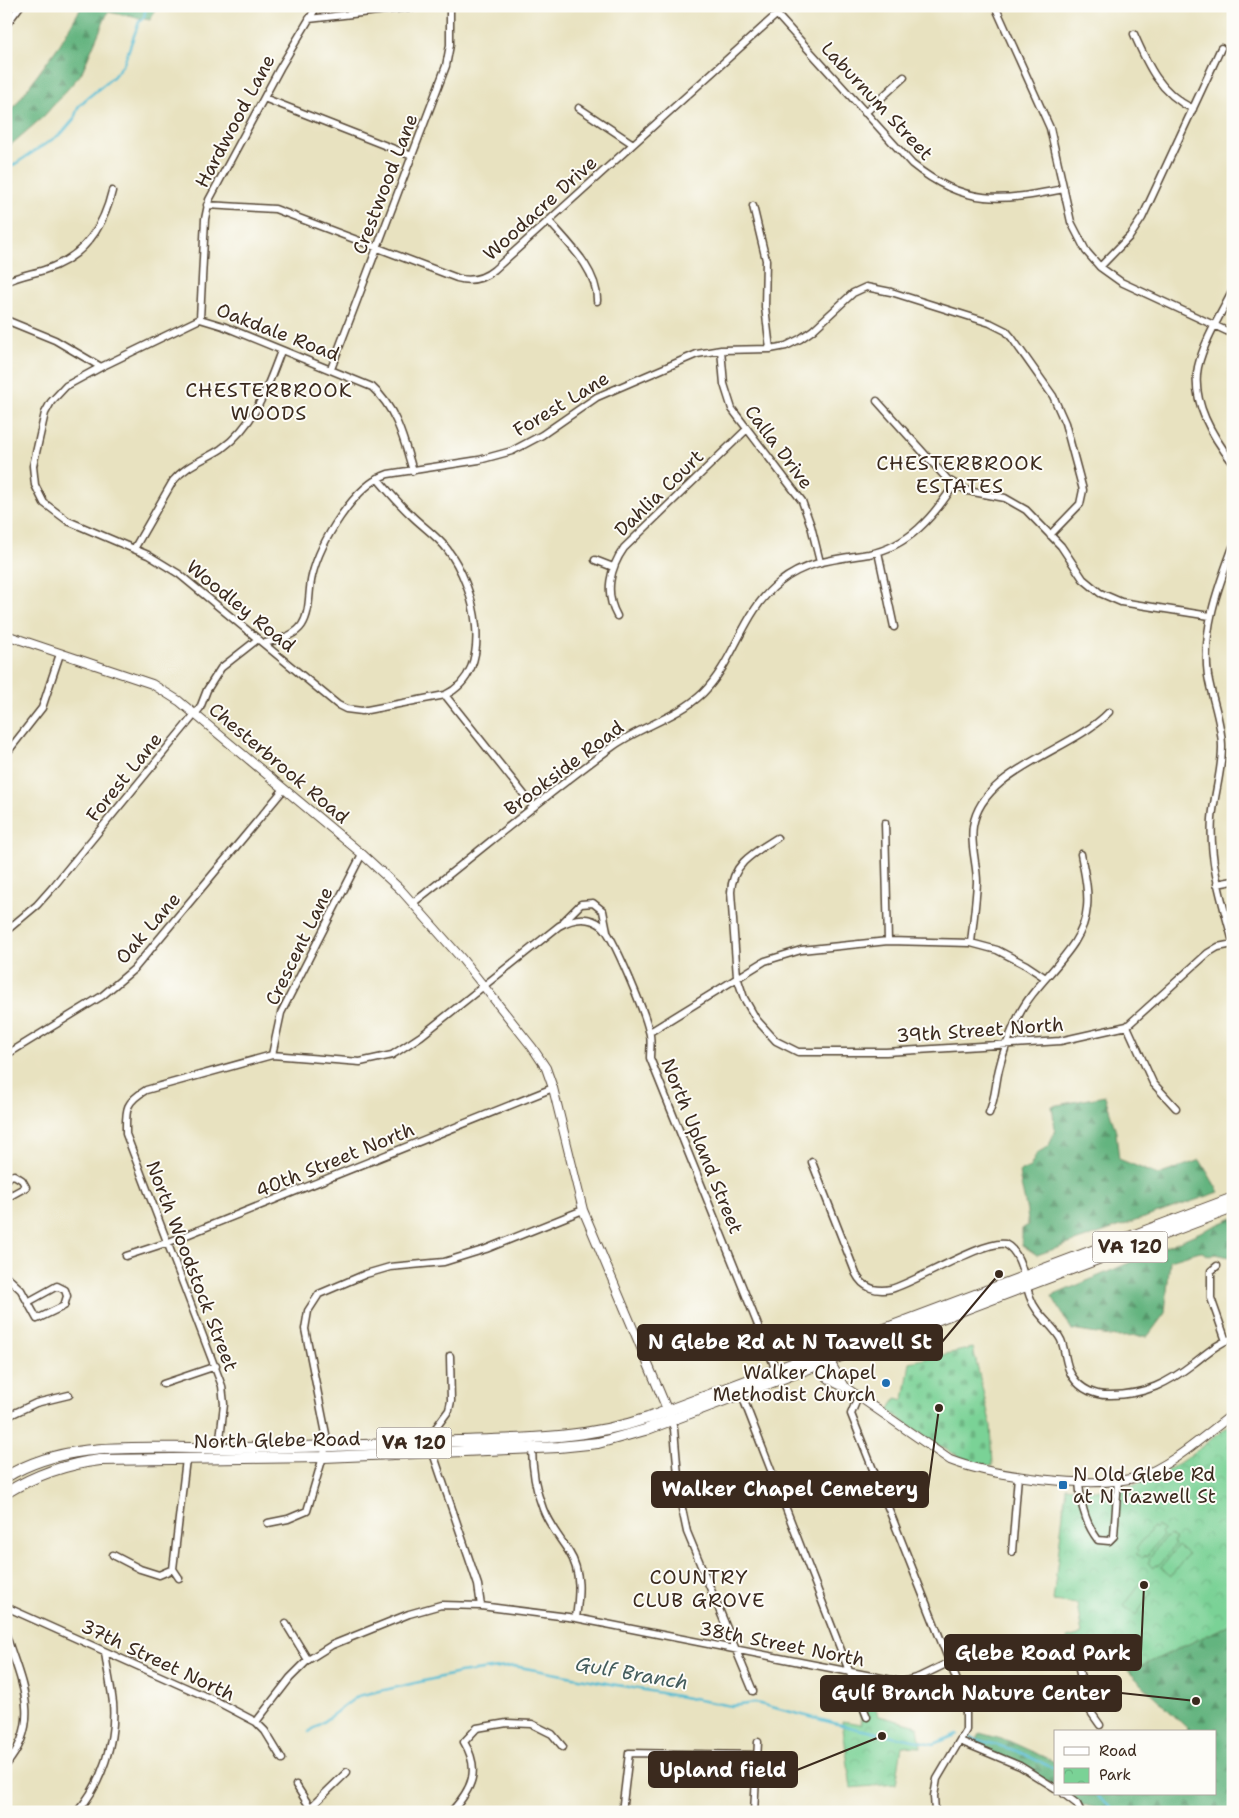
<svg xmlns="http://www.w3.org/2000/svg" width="1239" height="1818" font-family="'Shantell Sans',sans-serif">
<defs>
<pattern id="forest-firs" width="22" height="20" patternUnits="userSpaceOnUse" patternTransform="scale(1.25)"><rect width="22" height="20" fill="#63b47f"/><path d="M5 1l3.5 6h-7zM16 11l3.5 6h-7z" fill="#539367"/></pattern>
<pattern id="cemetery-stones" width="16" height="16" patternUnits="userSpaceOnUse" patternTransform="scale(1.25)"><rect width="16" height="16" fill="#7ad296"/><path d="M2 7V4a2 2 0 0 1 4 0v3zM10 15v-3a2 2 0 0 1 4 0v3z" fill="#6ab481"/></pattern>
<pattern id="park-crowns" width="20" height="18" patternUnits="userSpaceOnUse" patternTransform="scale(1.25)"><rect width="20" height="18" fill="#7ad296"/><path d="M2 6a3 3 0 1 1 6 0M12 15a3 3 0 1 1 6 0" fill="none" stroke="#6ab481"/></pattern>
</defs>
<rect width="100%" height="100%" fill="#fdfcf7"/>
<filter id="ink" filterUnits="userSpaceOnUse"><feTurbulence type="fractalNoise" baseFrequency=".02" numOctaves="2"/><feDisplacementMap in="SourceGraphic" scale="10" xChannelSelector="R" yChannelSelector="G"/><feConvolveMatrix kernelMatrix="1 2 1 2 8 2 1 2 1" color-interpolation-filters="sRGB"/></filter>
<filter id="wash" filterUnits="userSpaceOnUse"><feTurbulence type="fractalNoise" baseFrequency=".0096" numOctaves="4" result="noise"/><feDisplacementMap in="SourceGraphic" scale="20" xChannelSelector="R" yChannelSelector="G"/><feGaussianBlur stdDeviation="1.12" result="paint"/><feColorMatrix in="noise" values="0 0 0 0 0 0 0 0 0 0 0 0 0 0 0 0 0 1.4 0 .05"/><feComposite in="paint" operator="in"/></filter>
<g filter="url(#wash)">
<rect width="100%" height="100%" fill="#e8e2c0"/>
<!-- forest -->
<path fill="url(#forest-firs)" stroke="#4f6f4e" d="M 82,6 L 157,6 L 150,20 L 108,12 L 81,74 L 44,116 L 6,149 L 6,118 L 60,44 Z
M 1105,1096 L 1116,1132 L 1119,1159 L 1158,1175 L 1200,1160 L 1219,1192 L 1037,1255 L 1022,1245 L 1022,1229 L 1028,1225 C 1028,1207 1021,1191 1019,1172 L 1030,1167 L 1037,1153 L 1049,1146 L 1055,1129 L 1052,1106 Z
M 1233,1218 L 1233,1249 L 1229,1257 L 1216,1254 L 1210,1256 L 1200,1251 L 1170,1260 L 1165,1313 L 1148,1336 L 1116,1337 L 1072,1330 L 1052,1296 Z
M 1233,1623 L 1233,1812 L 1102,1812 L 1097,1808 L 1077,1804 L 1064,1794 L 1215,1794 L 1215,1732 L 1185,1732 L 1188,1729 L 1129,1672 Z
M 980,1733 L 1009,1741 L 1055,1762 L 1055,1788 L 1044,1779 L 973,1746 Z"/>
<!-- cemetery -->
<path fill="url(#cemetery-stones)" stroke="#5a7e5a" d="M 973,1348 L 991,1426 L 993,1466 C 953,1461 922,1434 889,1411 L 896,1398 L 904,1400 L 910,1362 Z"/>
<!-- park -->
<path fill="url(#park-crowns)" stroke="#5a7e5a" d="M 1232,1423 L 1233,1623 L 1129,1672 L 1105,1648 L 1076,1657 L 1069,1650 L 1067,1638 L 1082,1634 L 1077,1604 L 1053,1601 L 1066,1487 C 1079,1488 1092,1491 1105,1490 C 1155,1489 1194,1452 1232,1423 Z
M 853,1685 L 864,1685 L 879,1716 L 918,1726 L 921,1747 L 902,1746 L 896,1784 L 851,1788 L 842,1721 L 862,1724 Z"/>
<!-- pitch -->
<path fill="#7ad296" stroke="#5a7e5a" d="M 1157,1526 L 1163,1530 L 1161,1533 L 1163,1535 L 1146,1557 L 1144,1555 L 1142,1558 L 1136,1554 L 1138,1551 L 1136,1549 L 1153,1527 L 1155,1529 Z
M 1170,1535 L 1175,1539 L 1173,1543 L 1175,1545 L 1159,1566 L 1156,1565 L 1154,1568 L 1148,1563 L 1150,1560 L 1149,1558 L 1165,1537 L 1167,1538 Z
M 1178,1546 L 1188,1554 L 1171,1576 L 1161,1568 Z
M 1140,1583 L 1152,1592 L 1136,1615 L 1124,1606 Z"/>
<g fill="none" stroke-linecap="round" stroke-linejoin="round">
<!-- stream -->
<path stroke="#55bcd2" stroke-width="2.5" d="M 6,170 L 62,133 L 74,119 L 78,107 L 85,100 L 113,77 L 124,63 L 139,22 L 144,17 L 146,6
M 309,1732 L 358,1696 L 459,1673 L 514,1666 L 731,1706 L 756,1703 L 857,1729 L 934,1744 L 958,1734
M 969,1737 L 1017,1751 L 1055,1769
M 1096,1794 L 1111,1807 L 1121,1812"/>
</g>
</g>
<g filter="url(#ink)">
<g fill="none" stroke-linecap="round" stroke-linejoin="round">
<defs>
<path id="minor" d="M 769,6 L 912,164 C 965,207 1002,201 1064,189
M 995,6 L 1050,128 L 1071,222 L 1086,251 L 1100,267 L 1121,282 L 1233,334
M 309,19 L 421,6
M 6,25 L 20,6
M 1134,34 C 1148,66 1160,93 1193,109
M 264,98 L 412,156
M 579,108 L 633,144
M 865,113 L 904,77
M 207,205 L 275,209 L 457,278 C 471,282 483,279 494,270 L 786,6
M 753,206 L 766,260 L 765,307 L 770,349
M 549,221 C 567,242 598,270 597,301
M 1100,267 L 1130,236 L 1142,218 L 1221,48
M 6,282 C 18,276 31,274 44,270 C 83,258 103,229 112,191
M 1233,290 C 1221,314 1204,341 1198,367 C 1191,402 1213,437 1233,463
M 200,319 L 205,219 L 209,200 L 280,68 L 317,6
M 6,320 L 55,340 L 101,367 L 200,319 L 223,326 L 372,387 C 397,409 404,441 413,471
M 721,350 L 724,384 L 732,409 L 802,501 L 811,526 L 820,562
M 101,367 L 66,386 L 51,402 L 45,413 L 33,466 L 35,485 L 44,503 L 68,521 L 148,555 L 179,574 L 338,705 L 346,709 L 362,711 L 445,695 L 534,807
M 331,369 L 446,66 L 450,45 L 450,6
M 877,401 L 948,480 L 968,491 L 1005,498 L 1026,510 L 1061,546 L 1083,579 L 1100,593 L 1121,602 L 1210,616
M 377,478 C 388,491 399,504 411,515 C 423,527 437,536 447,549 C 475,585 497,671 445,695
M 1233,547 C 1217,590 1202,630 1208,676 C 1212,700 1222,723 1222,747 C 1222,772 1214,795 1212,819 C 1209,862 1222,901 1233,942
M 134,549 L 173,481 C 186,465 204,460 221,449 C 255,425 267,388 281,351
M 878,552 L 894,627
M 595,560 L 613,567
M 617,616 C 604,593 610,568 624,548 L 746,430
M 265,643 C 278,639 294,637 302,625 C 311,611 308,591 312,576 C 320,543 354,485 388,474 L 479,460 L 512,451 L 542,435 L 597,397 L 697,354 L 721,350 L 770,349 L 786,346 L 800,339 L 813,330 L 853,293 L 866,287 L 891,292 L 990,323 L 1006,331 L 1012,338 L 1053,396 L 1065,423 L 1083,490 L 1080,504 L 1050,535
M 6,754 L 42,708 L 60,654
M 885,823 L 888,941
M 777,838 C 755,852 732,863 731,892 L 737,977 L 744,998 L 756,1019 L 776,1041 L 798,1052 L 886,1052 L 1060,1041 L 1127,1026 L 1208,953 L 1218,947 L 1233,944
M 1217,884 L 1233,881
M 413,903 C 480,851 544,796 612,747 C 641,726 677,718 703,693 C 736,660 742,611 780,582 C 806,561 837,559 869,554 C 909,546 933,517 954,485
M 564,921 L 581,904 L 593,903 L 603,911 L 607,931
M 6,931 L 37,905 L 53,887 L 200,708 L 207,690 L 221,668 L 258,639
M 971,943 C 973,923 976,903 977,882 C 977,864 970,845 973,826 C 982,769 1072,751 1109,712
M 1127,1026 L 1153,1083 L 1176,1108
M 650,1032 L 765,961 L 801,950 L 888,941 L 971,943 L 997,950 L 1026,965 L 1044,977
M 6,1055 L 102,996 L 134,969 L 284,789
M 272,1055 L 281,1013 L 362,854
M 989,1113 C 996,1096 995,1086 999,1069 C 1003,1051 1011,1032 1019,1015 C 1037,978 1084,950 1087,907 C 1089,889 1084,871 1081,854
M 812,1162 L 856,1274 C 863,1288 876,1292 891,1289 C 916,1282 984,1240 1005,1244 C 1022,1252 1024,1281 1030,1297 C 1037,1317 1053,1324 1061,1340 C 1066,1352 1065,1365 1072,1376 C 1081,1390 1096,1396 1111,1395 C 1145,1395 1168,1383 1194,1363 C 1207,1353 1218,1343 1233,1338
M 6,1181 L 10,1176 L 14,1175 L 22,1180 L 26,1187 L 6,1198
M 6,1189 L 10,1196
M 126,1256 L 169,1242 L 553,1088
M 1217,1266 L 1211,1271 L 1211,1298 L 1226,1341
M 6,1276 L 21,1290 L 37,1319 L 64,1306 L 67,1296 L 65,1290 L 57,1286 L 28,1302
M 450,1356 L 451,1401 L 449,1410 L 435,1429 L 434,1456 L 478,1585 L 481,1606
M 163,1384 L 216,1366
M 741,1393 L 867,1717
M 858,1397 L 851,1414 L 961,1691 L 966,1713 L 966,1730 L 937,1779 L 934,1796 L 935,1812
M 6,1417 L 36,1403 L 69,1395
M 671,1420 L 674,1429 L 680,1499 L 687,1532 L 753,1691
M 532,1446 C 532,1468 535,1489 543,1509 C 549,1525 560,1538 569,1552 C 582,1572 579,1596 576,1618
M 219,1448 L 224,1404 L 222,1386 L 126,1134 C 126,1110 124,1103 146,1090 L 272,1055 L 360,1062 L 392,1055 L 421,1036 L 559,926 C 573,918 588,915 602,926 C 613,935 645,1013 649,1031 C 652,1039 650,1049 650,1058 L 776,1370
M 1079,1481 C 1080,1502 1085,1523 1098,1540 L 1109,1541 L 1114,1536 L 1118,1480
M 268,1523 L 288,1519 L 307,1511 L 325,1450 L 326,1434 L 305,1329 L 308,1311 L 319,1294 L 366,1274 L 390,1267 L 444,1262 L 486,1249 L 583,1210
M 1012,1552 L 1018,1476
M 113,1555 L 140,1569 L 159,1575 L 173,1569 L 186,1459
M 173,1569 L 179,1578
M 6,1607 L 218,1702 L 256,1722 L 265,1731 L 282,1759
M 286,1624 L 308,1660
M 6,1635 C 21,1682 43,1721 6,1765
M 256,1722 L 290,1678 L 308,1660 L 332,1645 L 409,1614 L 441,1605 L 481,1606 L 576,1618 L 902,1682 L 919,1677 L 948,1663 L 1057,1646 L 1069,1650 L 1076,1657 L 1088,1708 L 1100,1725
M 960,1741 L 1020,1766 L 1055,1788
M 296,1785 L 313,1812
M 1064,1794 L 1077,1804 L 1081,1812
M 310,1808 L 347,1772
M 77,1812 C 102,1784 116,1740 113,1703 C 111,1686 107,1669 105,1652
M 451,1812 C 472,1789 481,1770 464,1742 L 477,1728 L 507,1723 L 532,1724 L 552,1734 L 563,1747
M 622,1812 L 629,1753 L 756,1755
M 754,1812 L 758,1742"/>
<path id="tertiary" d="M 6,635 L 152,684 L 179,701 L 362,854 L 400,889 L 462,959 L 532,1047 L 546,1068 L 553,1088 L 583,1210 L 669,1414
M 828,1358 L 844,1387
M 816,1362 C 823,1376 831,1382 845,1387 L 950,1460 C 991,1476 1095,1490 1138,1477 C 1170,1467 1205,1435 1233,1414"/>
<path id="primary" d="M 6,1477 C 66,1439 145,1449 213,1448 C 294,1448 376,1445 458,1441 C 522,1439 586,1439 648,1418 L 1233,1198
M 6,1493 C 35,1475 66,1464 100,1460 L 324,1457 L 559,1447 L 598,1443 L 645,1430 L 1233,1208"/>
</defs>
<!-- minor casing -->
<use href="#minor" stroke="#554636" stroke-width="9"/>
<!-- tertiary casing -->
<use href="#tertiary" stroke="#554636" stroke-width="10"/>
<!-- primary casing -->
<use href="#primary" stroke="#554636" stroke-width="12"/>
<!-- minor -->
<use href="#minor" stroke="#fff" stroke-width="6"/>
<!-- tertiary -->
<use href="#tertiary" stroke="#fff" stroke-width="8"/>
<!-- primary -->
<use href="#primary" stroke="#fff" stroke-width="10"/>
</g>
</g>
<!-- markers -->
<g fill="#1f6fb2" stroke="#fdfcf7" stroke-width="2">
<circle cx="886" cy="1383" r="5"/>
<rect x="1058" y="1480" width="10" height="10" rx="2.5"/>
</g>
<g text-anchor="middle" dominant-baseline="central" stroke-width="4" stroke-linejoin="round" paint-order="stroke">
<!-- shield labels -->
<g fill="#fdfcf7" stroke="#75695f" stroke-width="1">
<rect x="1092.5" y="1231.5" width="75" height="31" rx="4"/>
<rect x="376.5" y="1427.5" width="75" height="31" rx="4"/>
</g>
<g font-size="18" font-weight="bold" fill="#3b2a1e">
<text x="1130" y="1247">VA 120</text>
<text x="414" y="1443">VA 120</text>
</g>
<!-- street labels -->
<g font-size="19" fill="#3b2a1e" stroke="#fdfcf7">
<text transform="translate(877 101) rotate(47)">Laburnum Street</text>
<text transform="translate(235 121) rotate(-62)">Hardwood Lane</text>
<text transform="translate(385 184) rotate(-69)">Crestwood Lane</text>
<text transform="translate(540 208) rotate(-42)">Woodacre Drive</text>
<text transform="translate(278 332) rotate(21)">Oakdale Road</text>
<text transform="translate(561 404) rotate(-31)">Forest Lane</text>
<text transform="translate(779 447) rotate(53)">Calla Drive</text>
<text transform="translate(659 493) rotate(-44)">Dahlia Court</text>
<text transform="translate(241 606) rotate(39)">Woodley Road</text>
<text transform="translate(279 763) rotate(40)">Chesterbrook Road</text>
<text transform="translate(564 768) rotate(-37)">Brookside Road</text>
<text transform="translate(124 777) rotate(-51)">Forest Lane</text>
<text transform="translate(148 928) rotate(-49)">Oak Lane</text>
<text transform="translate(299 946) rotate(-64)">Crescent Lane</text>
<text transform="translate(980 1030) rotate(-4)">39th Street North</text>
<text transform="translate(702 1146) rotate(68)">North Upland Street</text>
<text transform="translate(335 1160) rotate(-22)">40th Street North</text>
<text transform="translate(192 1266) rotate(69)">North Woodstock Street</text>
<text transform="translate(277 1440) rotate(-1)">North Glebe Road</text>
<text transform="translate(782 1644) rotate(11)">38th Street North</text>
<text transform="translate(158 1660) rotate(25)">37th Street North</text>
</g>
<!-- poi labels -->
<g font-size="19" fill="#3b2a1e" stroke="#fdfcf7" text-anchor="end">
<text x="876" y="1372">Walker Chapel<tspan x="876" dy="22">Methodist Church</tspan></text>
<text x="1073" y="1474" text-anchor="start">N Old Glebe Rd<tspan x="1073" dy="22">at N Tazwell St</tspan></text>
</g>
<!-- neighbourhood labels -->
<g font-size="20" letter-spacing="1" fill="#3b2a1e" stroke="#fdfcf7">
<text x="269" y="390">CHESTERBROOK<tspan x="269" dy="23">WOODS</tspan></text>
<text x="960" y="463">CHESTERBROOK<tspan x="960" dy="23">ESTATES</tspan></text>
<text x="699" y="1577">COUNTRY<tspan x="699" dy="23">CLUB GROVE</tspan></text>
</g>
<!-- water labels -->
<g font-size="20" font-style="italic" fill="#445d5d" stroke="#fdfcf7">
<text transform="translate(632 1673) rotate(10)">Gulf Branch</text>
</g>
</g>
<!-- callouts -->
<path fill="none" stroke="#3b2a1e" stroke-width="2" d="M999 1274L942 1342M939 1408L928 1489M1144 1585L1141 1653M1196 1701L1121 1693M882 1736L797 1770"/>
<g fill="#3b2a1e" stroke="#fdfcf7" stroke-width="2">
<circle cx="999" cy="1274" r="5"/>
<circle cx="939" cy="1408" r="5"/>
<circle cx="1144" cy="1585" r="5"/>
<circle cx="1196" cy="1701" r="5"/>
<circle cx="882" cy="1736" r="5"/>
</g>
<g fill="#3b2a1e" stroke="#3b2a1e" stroke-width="2">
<rect x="638" y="1325" width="304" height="35" rx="5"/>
<rect x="652" y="1472" width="276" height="35" rx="5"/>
<rect x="945" y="1635" width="196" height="35" rx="5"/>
<rect x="821" y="1676" width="300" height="35" rx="5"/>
<rect x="649" y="1752" width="148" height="35" rx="5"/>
</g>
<g font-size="20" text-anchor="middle" font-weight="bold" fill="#fff">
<text x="790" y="1349">N Glebe Rd at N Tazwell St</text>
<text x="790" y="1496">Walker Chapel Cemetery</text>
<text x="1043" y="1660">Glebe Road Park</text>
<text x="971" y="1700">Gulf Branch Nature Center</text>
<text x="723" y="1777">Upland field</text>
</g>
<!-- margin -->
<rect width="1239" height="1818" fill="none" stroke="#fdfcf7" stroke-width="25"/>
<!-- legend -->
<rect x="1054" y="1730" width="162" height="65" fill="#fdfcf7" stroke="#afa8a0"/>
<rect x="1064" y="1747" width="25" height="8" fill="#ffffff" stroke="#afa8a0"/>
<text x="1099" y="1756" font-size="15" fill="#3b2a1e">Road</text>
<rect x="1064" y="1768" width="25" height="15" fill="url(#park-crowns)" stroke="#afa8a0"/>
<text x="1099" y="1780" font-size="15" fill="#3b2a1e">Park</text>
</svg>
